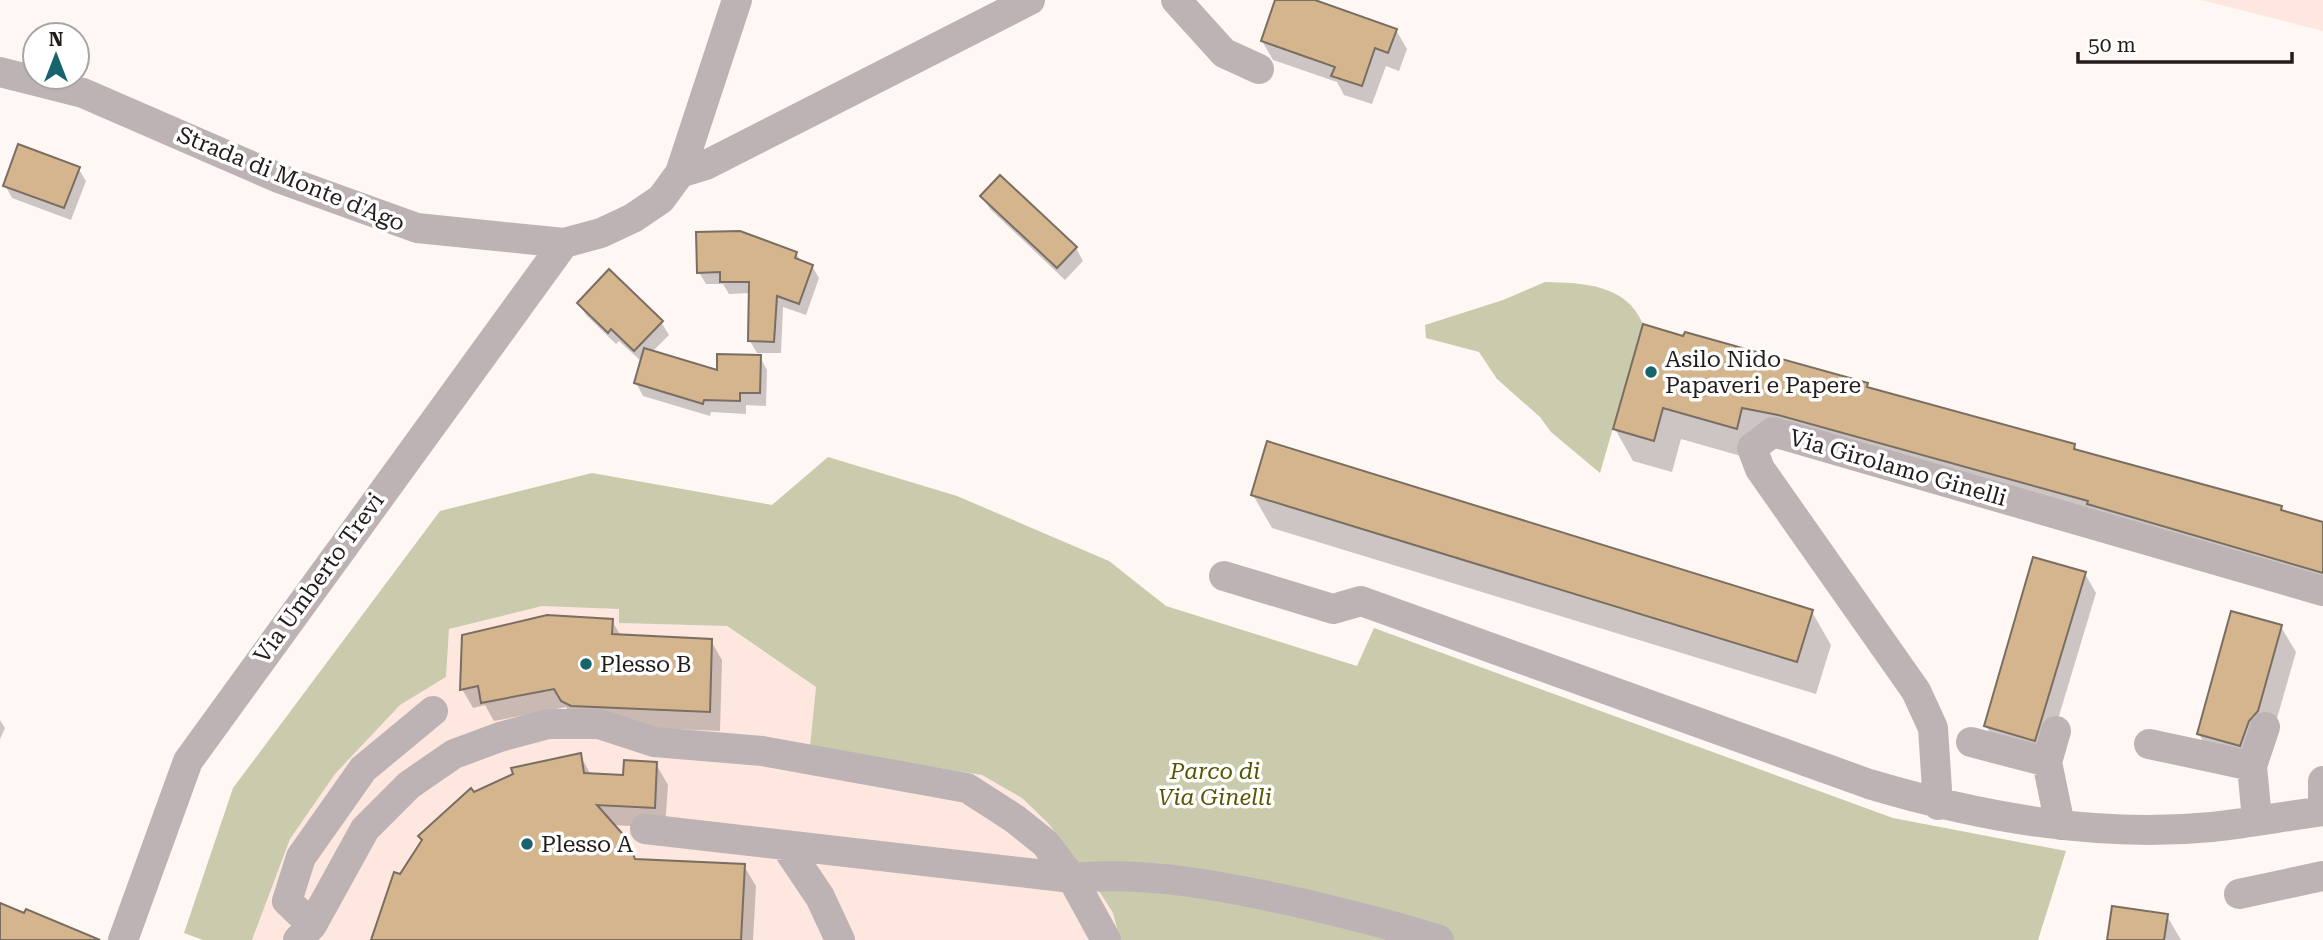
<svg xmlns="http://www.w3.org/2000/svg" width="2323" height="940" font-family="'Roboto Serif',serif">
<rect width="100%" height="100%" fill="#fff7f4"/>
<!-- built -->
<path fill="#fde7df" d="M 2201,0 L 2323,0 L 2323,31 Z
M 542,605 L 619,609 L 620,623 L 726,626 L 816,687 L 811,747 L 982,775 L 1022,798 L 1048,823 L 1090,877 L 1113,913 L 1120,940 L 252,940 L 290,839 L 335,774 L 400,705 L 446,677 L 449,629 Z"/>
<!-- green -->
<path fill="#cacaad" d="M 1545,282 C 1584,283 1626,284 1643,324 L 1600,473 L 1551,432 L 1540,417 L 1497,379 L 1479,352 L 1426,338 L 1425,325 L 1503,300 Z
M 828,457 L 957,496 L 1109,561 L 1166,606 L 1357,666 L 1374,628 L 1893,818 L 2066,851 L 2038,940 L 1120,940 L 1113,913 L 1090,877 L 1048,823 L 1022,798 L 982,775 L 810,747 L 816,687 L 727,626 L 619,623 L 619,609 L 542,606 L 449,629 L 446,677 L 400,705 L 335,774 L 290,839 L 252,940 L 203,940 L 184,933 L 233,788 L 440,511 L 592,473 L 772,505 Z"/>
<!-- shadow -->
<path fill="#0003" d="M 1277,0 L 1309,0 L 1396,30 L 1407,49 L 1399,71 L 1386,66 L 1372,104 L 1344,95 L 1337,82 L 1273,60 L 1262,41 Z
M 78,168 L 86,181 L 71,220 L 12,198 L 5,185 Z
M 982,196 L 1076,248 L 1083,261 L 1065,280 L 990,209 Z
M 796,253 L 801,262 L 812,266 L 819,278 L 806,315 L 783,307 L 781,353 L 757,353 L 750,341 L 751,293 L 729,294 L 723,284 L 706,284 L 699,272 Z
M 579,303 L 661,322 L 669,335 L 652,352 L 718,372 L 760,357 L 767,370 L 766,406 L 746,405 L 746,414 L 711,412 L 710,416 L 643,396 L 636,383 L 642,362 L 619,341 L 616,344 L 586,315 Z
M 1644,327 L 1867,384 L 1870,390 L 2074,445 L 2078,452 L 2323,521 L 2323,598 L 1760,439 L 1755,460 L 1681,439 L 1672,472 L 1633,461 L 1615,429 Z
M 1253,495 L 1812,612 L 1831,645 L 1816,694 L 1272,528 Z
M 2085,574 L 2096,593 L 2046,759 L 1997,745 L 1986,726 Z
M 612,621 L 621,636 L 711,641 L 722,660 L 720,731 L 584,725 L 573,720 L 566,707 L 494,721 L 485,705 L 473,708 L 462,689 Z
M 2281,627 L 2296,652 L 2272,736 L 2254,769 L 2213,758 L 2199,734 Z
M 0,720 L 5,728 L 0,739 Z
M 580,755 L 591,775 L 624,777 L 656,764 L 668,785 L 665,828 L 612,825 L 637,861 L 744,866 L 756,886 L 753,940 L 374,940 L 401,876 L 474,794 Z
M 2167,916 L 2181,940 L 2109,940 Z"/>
<!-- building -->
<path fill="#d4b58e" stroke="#796e61" stroke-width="2" d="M 1275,0 L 1315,0 L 1397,29 L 1388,53 L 1375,48 L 1362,86 L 1331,76 L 1335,67 L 1261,41 Z
M 18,144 L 80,167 L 64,208 L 3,186 Z
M 1000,175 L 1077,247 L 1057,268 L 980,196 Z
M 740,231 L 797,252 L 795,258 L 813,265 L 799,304 L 777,296 L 774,342 L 748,341 L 749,282 L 720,282 L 720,272 L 697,273 L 696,232 Z
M 609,269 L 663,321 L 634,351 L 611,329 L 608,333 L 577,303 Z
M 1643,324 L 1683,336 L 1685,332 L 1868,383 L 1867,387 L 2075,444 L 2074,449 L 2282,506 L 2281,510 L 2323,522 L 2323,573 L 2087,504 L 2088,501 L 1778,415 L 1742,408 L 1737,429 L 1663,408 L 1654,441 L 1613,429 Z
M 644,348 L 717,370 L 717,354 L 761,355 L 760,393 L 740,393 L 740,401 L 704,400 L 703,404 L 634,383 Z
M 1267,441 L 1813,610 L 1797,662 L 1251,495 Z
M 2033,557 L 2086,572 L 2035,741 L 1984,726 Z
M 2231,611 L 2282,625 L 2258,711 L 2249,721 L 2240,746 L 2197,734 Z
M 547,615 L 613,619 L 612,634 L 712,639 L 710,712 L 571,706 L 561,701 L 554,689 L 481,703 L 478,686 L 460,690 L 462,635 Z
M 581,753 L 584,773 L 623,775 L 624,760 L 657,762 L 655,808 L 597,805 L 628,840 L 635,859 L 745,864 L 741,940 L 371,940 L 394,872 L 400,874 L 422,840 L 418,836 L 471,788 L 474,792 L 513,774 L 511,768 Z
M 0,903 L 24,913 L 26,909 L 100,940 L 0,940 Z
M 2112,906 L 2168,914 L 2164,940 L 2107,940 Z"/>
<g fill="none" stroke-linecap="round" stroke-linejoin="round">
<!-- minor -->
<path stroke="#bdb3b5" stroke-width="30" d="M 1176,0 L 1224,53 L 1259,69
M 0,72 L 83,93 L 281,179 L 417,228 L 564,243 L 601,233 L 633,218 L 661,199 L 680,173 L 737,0
M 680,173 L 706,165 L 1030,0
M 1224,576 L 1333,609 L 1361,601 L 1869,784 C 1980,817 2096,838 2212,827 C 2249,823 2286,816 2323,811
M 1971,742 L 2047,762 L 2060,825
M 2149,744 L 2252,766 L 2257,820
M 2047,762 L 2056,731
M 2252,766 L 2265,727
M 2323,781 L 2323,810
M 1938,805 L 1933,728 L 1916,691 L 1760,469 L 1752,448 L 1773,432 L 2323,591
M 645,829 L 1072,878 C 1151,871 1228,887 1305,904 C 1350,915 1395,925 1439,940
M 785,845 L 820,897 L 840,940
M 2239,894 L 2323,876
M 312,925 L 287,901 L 301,857 L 363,769 L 433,711
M 123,940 L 188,761 L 564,243
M 298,940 L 312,925 L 365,829 L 409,785 L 454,754 L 500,737 L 548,724 L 599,724 L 654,742 L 762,751 L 967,788 L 1015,819 L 1045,843 L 1072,878 L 1106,940"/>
</g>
<!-- markers -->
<g fill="#17646d" stroke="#fff" stroke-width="2.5">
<circle cx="1651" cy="372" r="7"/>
<circle cx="586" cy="664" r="7"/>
<circle cx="527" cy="844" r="7"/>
</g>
<g text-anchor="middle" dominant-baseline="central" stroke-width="7" stroke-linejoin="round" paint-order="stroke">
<!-- street labels -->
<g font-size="23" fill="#231c1a" stroke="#fff">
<text transform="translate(291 179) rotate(22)">Strada di Monte d'Ago</text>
<text transform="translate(1898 468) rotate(16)">Via Girolamo Ginelli</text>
<text transform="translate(319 578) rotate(-54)">Via Umberto Trevi</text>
</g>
<!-- poi labels -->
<g font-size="23" fill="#231c1a" stroke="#fff" text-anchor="start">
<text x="1665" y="359">Asilo Nido<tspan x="1665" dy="26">Papaveri e Papere</tspan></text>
<text x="600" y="664">Plesso B</text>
<text x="541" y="844">Plesso A</text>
</g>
<!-- park labels -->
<g font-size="23" font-style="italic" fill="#595500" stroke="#fff">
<text x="1215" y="771">Parco di<tspan x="1215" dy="26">Via Ginelli</tspan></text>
</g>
</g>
<!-- north arrow -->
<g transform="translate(56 56)"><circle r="33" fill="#ffffff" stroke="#a7a4a3" stroke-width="2"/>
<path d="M0-5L12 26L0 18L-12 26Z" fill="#17646d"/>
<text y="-10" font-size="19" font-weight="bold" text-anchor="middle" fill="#231c1a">N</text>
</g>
<!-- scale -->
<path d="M2078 52v10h214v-10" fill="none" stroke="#231c1a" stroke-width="3.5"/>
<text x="2088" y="52" font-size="21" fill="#231c1a" stroke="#ffffff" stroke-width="5" paint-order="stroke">50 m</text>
</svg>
